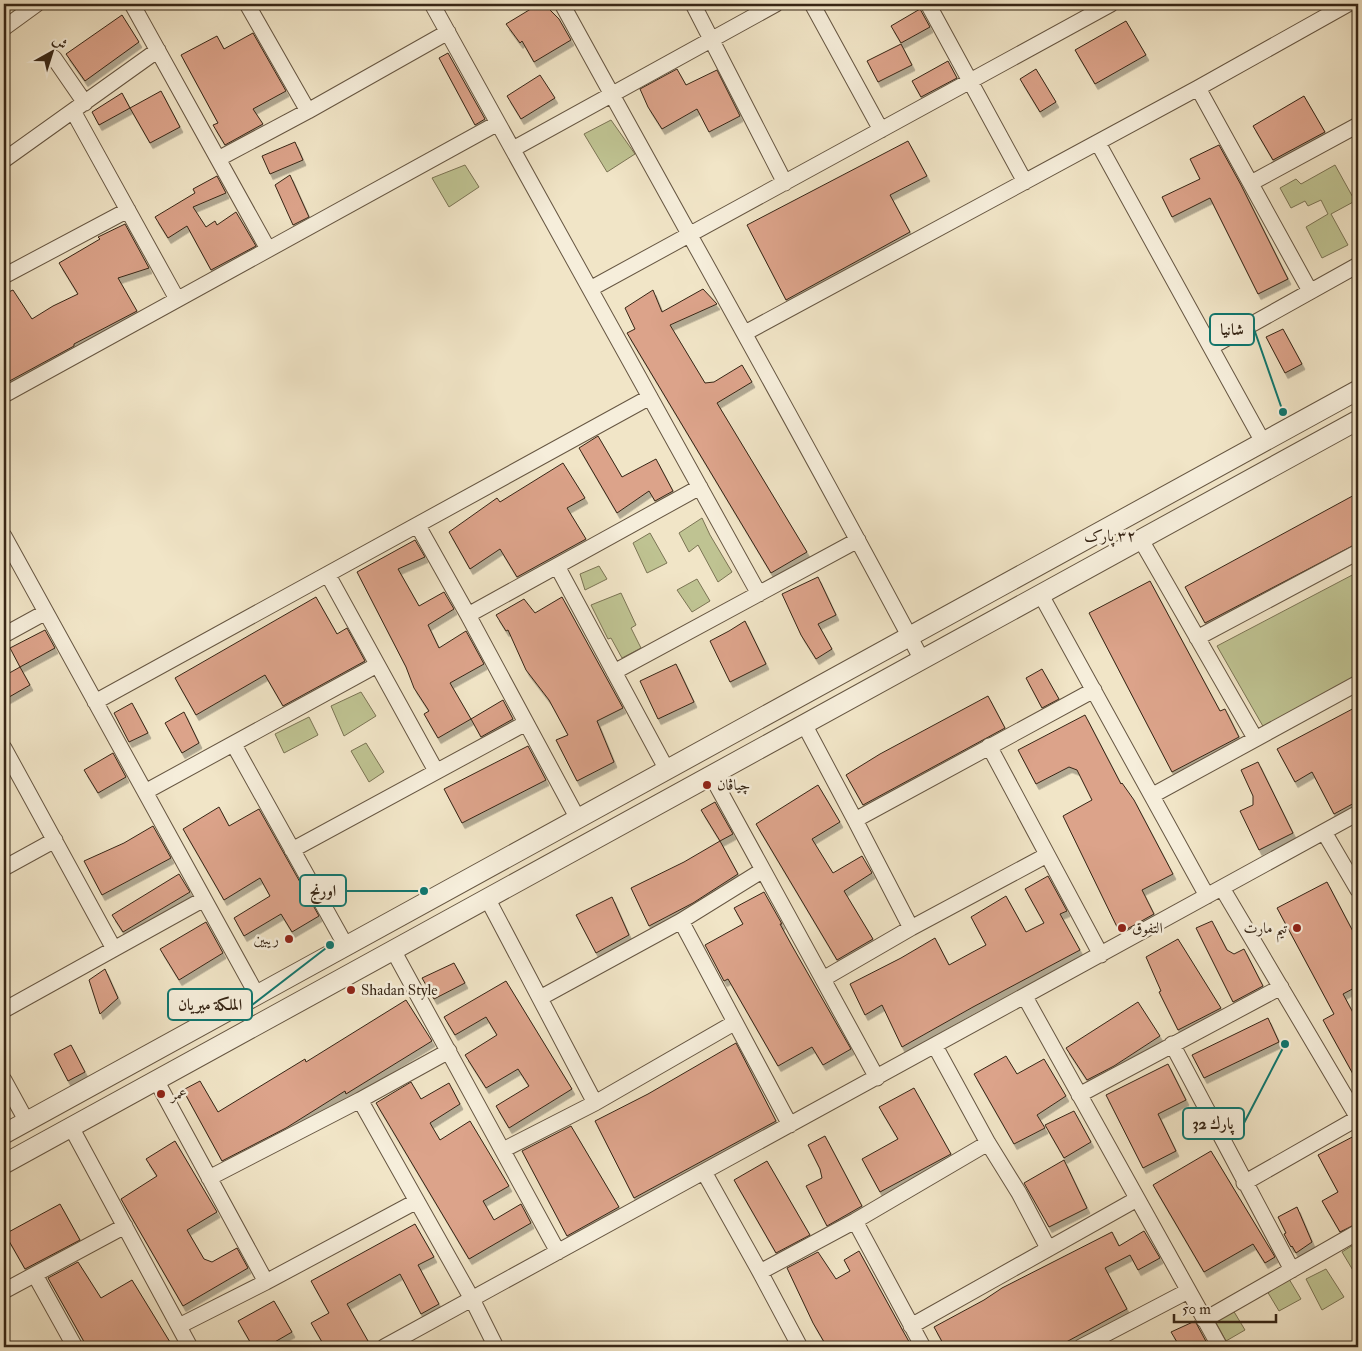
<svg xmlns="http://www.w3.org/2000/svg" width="1362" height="1351" font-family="'IM FELL Double Pica',Amiri,serif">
<defs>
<filter id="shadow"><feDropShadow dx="3" dy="5.5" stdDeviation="0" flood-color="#0004"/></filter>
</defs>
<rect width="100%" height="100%" fill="#f1e5c7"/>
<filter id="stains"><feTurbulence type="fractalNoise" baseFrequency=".004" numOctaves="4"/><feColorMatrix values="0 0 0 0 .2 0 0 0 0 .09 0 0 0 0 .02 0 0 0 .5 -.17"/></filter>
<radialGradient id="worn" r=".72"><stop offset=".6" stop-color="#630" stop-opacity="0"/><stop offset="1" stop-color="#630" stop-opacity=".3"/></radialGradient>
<!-- green -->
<path fill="#bfc392" stroke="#7b7454" d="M 611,120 L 635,154 L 607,172 L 584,134 Z
M 465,165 L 479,187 L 449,207 L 432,178 Z
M 1335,165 L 1355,201 L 1331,214 L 1348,245 L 1322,258 L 1306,227 L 1328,214 L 1321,200 L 1308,206 L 1305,201 L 1291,208 L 1280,188 L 1296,179 L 1301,184 Z
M 702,518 L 710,535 L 732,572 L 718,582 L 698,545 L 689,552 L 679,533 Z
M 650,533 L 667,563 L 647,573 L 633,543 Z
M 599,566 L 607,579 L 585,590 L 580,574 Z
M 1358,572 L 1358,676 L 1264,728 L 1217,646 Z
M 697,579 L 710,601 L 692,612 L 677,590 Z
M 621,593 L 636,625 L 631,628 L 641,648 L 622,658 L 611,638 L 608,639 L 591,605 Z
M 361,692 L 376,716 L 344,736 L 331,706 Z
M 309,717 L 318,735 L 284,753 L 275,734 Z
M 366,743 L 384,772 L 369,782 L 351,751 Z
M 1358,1242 L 1358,1276 L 1357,1277 L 1342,1252 Z
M 1326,1269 L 1344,1297 L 1322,1310 L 1306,1279 Z
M 1289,1279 L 1301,1299 L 1279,1311 L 1267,1291 Z
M 1233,1310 L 1245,1330 L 1226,1341 L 1214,1319 Z"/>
<!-- building -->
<path fill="#dca38a" stroke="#372616" filter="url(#shadow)" d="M 539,4 L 544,4 L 559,19 L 571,40 L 534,62 L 522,41 L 520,43 L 506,24 Z
M 920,9 L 930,27 L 901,43 L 891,26 Z
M 122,15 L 139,42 L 85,81 L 66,54 Z
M 1126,21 L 1146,55 L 1095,84 L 1075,50 Z
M 253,33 L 286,91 L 253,109 L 263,124 L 225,145 L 213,125 L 218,123 L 181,55 L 217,36 L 224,49 Z
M 901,44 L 912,65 L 878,82 L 867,61 Z
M 448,53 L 485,119 L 475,125 L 439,58 Z
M 948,61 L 957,78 L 921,97 L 912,81 Z
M 677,69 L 686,85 L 717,70 L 740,116 L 709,132 L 697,109 L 662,129 L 648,107 L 640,89 Z
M 1036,69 L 1056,102 L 1040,112 L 1020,79 Z
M 540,75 L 555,98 L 521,119 L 507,96 Z
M 161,91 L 180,127 L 150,143 L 130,108 L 99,125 L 92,112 L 122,93 L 130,108 Z
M 1304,96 L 1325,132 L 1273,160 L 1253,126 Z
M 908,141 L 927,176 L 890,195 L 910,232 L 786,300 L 747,225 Z
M 295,142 L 303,160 L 270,174 L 262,156 Z
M 1219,145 L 1241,185 L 1288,279 L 1258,294 L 1210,198 L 1172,217 L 1162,197 L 1200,179 L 1190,159 Z
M 290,175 L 309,217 L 293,225 L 275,185 Z
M 217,176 L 226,193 L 193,207 L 206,227 L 215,221 L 217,225 L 236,212 L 256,246 L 211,270 L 187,226 L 168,238 L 155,217 L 195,193 L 193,189 Z
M 125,224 L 149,268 L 118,278 L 137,311 L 74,344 L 74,346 L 4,384 L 4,294 L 13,290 L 32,319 L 53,306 L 78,294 L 59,263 L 100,239 L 98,237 Z
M 703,289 L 717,304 L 670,325 L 705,383 L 714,382 L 742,365 L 752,382 L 717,403 L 807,552 L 771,573 L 627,333 L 635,329 L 625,308 L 653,290 L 662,312 Z
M 1283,329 L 1302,364 L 1285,373 L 1266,337 Z
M 598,436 L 622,477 L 656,459 L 673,491 L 655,501 L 649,491 L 617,513 L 579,448 Z
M 563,463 L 585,498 L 567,508 L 586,539 L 517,577 L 500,549 L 470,569 L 449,532 L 497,498 L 500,502 Z
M 1358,493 L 1358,543 L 1205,623 L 1185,587 Z
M 415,540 L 425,557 L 398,569 L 419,606 L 444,592 L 454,609 L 428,625 L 439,648 L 466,631 L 484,664 L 450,683 L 471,719 L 438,738 L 424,714 L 429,711 L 414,688 L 406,667 L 357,572 Z
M 818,577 L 836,615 L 818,624 L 832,649 L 816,659 L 801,635 L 782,594 Z
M 1150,581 L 1220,711 L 1225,709 L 1239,737 L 1172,772 L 1089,613 Z
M 316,597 L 337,634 L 347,628 L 365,661 L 283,706 L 265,675 L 196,715 L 175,678 Z
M 562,597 L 623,708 L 597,721 L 614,762 L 577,781 L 556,740 L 568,735 L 549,700 L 526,670 L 508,630 L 506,631 L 496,615 L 524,599 L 535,613 Z
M 745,621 L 766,664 L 730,682 L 710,641 L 729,631 Z
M 45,630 L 55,648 L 20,667 L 10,648 Z
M 676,664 L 694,702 L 658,719 L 640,681 Z
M 20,667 L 30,685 L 4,700 L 4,676 Z
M 1042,669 L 1059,699 L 1042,708 L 1026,678 Z
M 988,696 L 1005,728 L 863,805 L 846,775 L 880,754 Z
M 503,700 L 513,719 L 481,737 L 471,719 Z
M 132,703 L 148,733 L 129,742 L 114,713 Z
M 1358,706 L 1358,801 L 1334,814 L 1312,772 L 1295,782 L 1277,749 Z
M 184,712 L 199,743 L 182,753 L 165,723 Z
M 1085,715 L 1121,784 L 1122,783 L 1134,800 L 1173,874 L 1142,890 L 1154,914 L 1120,933 L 1063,816 L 1092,800 L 1077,770 L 1069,767 L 1036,784 L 1018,750 Z
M 528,746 L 546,780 L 462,823 L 444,789 Z
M 113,753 L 126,777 L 98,793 L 84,770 Z
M 1258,762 L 1293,833 L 1259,850 L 1240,811 L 1253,805 L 1253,796 L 1241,770 Z
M 818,785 L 840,822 L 812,839 L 833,873 L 862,856 L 872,873 L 844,891 L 873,939 L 837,960 L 756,824 Z
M 715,802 L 733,834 L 720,841 L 738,874 L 693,903 L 649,926 L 631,888 L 684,862 L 720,841 L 701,810 Z
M 219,807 L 229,826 L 259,809 L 319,916 L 292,932 L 281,914 L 244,936 L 234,918 L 270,896 L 260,878 L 224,900 L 183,829 Z
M 153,826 L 171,858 L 102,895 L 84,861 L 124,843 Z
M 179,874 L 190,892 L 123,932 L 112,915 Z
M 1048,876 L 1067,911 L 1060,914 L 1080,950 L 973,1007 L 902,1047 L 882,1005 L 865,1015 L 850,984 L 901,958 L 935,938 L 949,965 L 971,953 L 986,945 L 971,917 L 1006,896 L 1026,932 L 1044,923 L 1025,889 Z
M 1327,882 L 1358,941 L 1358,986 L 1343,994 L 1358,1022 L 1358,1083 L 1323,1020 L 1334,1014 L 1277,908 Z
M 764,892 L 782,924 L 780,924 L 791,944 L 851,1049 L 823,1065 L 812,1047 L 778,1066 L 728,979 L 724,981 L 705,945 L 743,924 L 734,908 Z
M 612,897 L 629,935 L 596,953 L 576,915 Z
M 1212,921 L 1227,950 L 1234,954 L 1244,949 L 1263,986 L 1233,1002 L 1196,928 Z
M 206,922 L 223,953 L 179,980 L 160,949 Z
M 1178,939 L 1221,1008 L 1178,1030 L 1159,992 L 1161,991 L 1146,957 Z
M 454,963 L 465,983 L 434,999 L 422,978 Z
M 105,969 L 118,998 L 100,1014 L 89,980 Z
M 506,981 L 572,1089 L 509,1128 L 496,1106 L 529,1086 L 518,1069 L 486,1088 L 465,1055 L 497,1035 L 486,1017 L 455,1035 L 444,1017 Z
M 406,1000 L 432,1041 L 346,1094 L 345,1091 L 286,1128 L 222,1161 L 183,1090 L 200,1081 L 218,1112 L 305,1059 L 306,1062 Z
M 1138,1002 L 1160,1036 L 1114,1066 L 1087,1080 L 1066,1048 Z
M 1268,1018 L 1279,1042 L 1204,1078 L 1192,1055 Z
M 736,1043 L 776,1121 L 634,1198 L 595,1121 L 648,1094 Z
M 71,1045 L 85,1072 L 68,1081 L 54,1054 Z
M 1006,1056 L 1017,1074 L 1044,1059 L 1066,1096 L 1037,1115 L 1045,1128 L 1014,1144 L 974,1074 Z
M 1168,1064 L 1186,1100 L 1158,1114 L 1176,1151 L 1143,1168 L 1106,1095 Z
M 411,1082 L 421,1099 L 449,1083 L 460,1104 L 430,1123 L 440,1140 L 470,1121 L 509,1186 L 483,1201 L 494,1220 L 521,1204 L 531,1223 L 469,1259 L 376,1103 Z
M 914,1088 L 951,1154 L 880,1192 L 862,1159 L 898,1139 L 879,1107 Z
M 1074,1111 L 1091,1142 L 1064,1158 L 1045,1125 Z
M 571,1126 L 619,1207 L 567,1236 L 522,1151 Z
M 1358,1134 L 1358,1223 L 1340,1232 L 1322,1201 L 1338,1192 L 1318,1155 Z
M 825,1136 L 862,1206 L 827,1226 L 806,1186 L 822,1178 L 820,1169 L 808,1145 Z
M 175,1141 L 217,1212 L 187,1230 L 204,1259 L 212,1262 L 237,1248 L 248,1268 L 183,1306 L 121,1199 L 157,1176 L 146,1159 Z
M 1211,1151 L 1275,1257 L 1265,1263 L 1253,1244 L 1204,1272 L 1153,1185 Z
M 1064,1160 L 1087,1208 L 1049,1227 L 1024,1183 Z
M 767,1161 L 810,1235 L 776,1253 L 734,1180 Z
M 60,1204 L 80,1240 L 25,1269 L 5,1234 Z
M 1297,1207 L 1312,1242 L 1296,1253 L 1292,1246 L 1291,1247 L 1284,1234 L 1286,1233 L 1278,1217 Z
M 415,1224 L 434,1257 L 418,1265 L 439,1304 L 421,1314 L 400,1274 L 347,1304 L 368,1341 L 356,1347 L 325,1347 L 311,1323 L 329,1313 L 311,1281 Z
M 1144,1231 L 1160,1258 L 1138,1270 L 1130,1255 L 1105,1268 L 1127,1309 L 1057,1347 L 945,1347 L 934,1327 L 984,1300 L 1002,1288 L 1112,1232 L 1119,1246 Z
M 859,1251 L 903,1331 L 912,1347 L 827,1347 L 813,1323 L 787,1268 L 818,1252 L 836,1279 L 850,1271 L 844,1260 Z
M 78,1262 L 101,1298 L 132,1280 L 173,1347 L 87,1347 L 48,1278 Z
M 274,1301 L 292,1332 L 273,1343 L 276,1347 L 253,1347 L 238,1321 Z
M 1195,1321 L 1209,1347 L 1180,1347 L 1171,1332 Z"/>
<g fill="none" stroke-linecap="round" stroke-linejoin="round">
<defs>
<path id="minor" d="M 132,4 L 268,249
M 247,4 L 308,111
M 432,4 L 759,594
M 562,4 C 682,223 805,439 922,660
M 693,4 L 785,183
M 812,4 L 881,130
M 928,4 L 1025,182
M 4,28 L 37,4
M 54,58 L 85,103
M 1198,88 L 1310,291
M 73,111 L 177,299
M 1098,143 L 1263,442
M 513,149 L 776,4
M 218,159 L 308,111 L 448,32
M 4,160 L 158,50
M 1251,183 L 1358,125
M 4,276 L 128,210
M 590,289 L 1111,4
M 745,333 L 1198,88 L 1348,4
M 1211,347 L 1358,265
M 4,395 L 498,123
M 418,526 L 468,615 L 578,819
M 4,536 L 257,995
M 1141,540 L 1255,738
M 557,566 L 667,770
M 328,575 L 436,771
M 1041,595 L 1207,896
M 468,615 L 700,487
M 4,635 L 46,612
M 1197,638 L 1358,552
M 614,672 L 858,540
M 95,702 L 650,397
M 804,724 L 855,820 L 911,928
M 234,745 L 346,946
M 989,746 L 1101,955
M 4,748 L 114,949
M 711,775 L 877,1078
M 145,792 L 377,665
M 1153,795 L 1358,683
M 855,820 L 1094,690
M 1324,832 L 1358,890
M 292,850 L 526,723
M 4,868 L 55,840
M 1222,888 L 1358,1118
M 487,898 L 595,1103
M 681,921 L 790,1125
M 393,950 L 558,1252
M 823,979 L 911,928 L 1047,855
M 1025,997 L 1220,1347
M 540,998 L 681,921 L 763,870
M 4,1010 L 204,899
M 1172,1044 L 1292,1270
M 935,1046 L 988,1143 L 1019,1193 L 1048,1248
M 4,1080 L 27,1122
M 156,1080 L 266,1282
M 1079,1095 L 1281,987
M 360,1100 L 472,1299 L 496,1347
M 71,1127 L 190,1347
M 503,1150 L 595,1103 L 734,1023
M 704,1172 L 760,1272 L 800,1347
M 209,1178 L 360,1100 L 449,1051
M 1244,1183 L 1358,1118
M 855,1221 L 923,1347
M 760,1272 L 855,1221 L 988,1143
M 35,1275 L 75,1347
M 4,1291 L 125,1226
M 1204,1320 L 1358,1232
M 179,1326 L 266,1282 L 417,1201
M 911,1326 L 1137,1199
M 384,1347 L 1358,813
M 1081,1347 L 1188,1291"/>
<path id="tertiary" d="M 4,1134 L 1358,390
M 4,1164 L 1358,420"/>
</defs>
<!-- minor casing -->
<use href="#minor" stroke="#665642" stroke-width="17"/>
<!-- tertiary casing -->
<use href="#tertiary" stroke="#665642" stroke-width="21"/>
<!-- minor -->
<use href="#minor" stroke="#f6eedb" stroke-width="15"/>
<!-- tertiary -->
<use href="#tertiary" stroke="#f6eedb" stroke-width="19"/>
</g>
<!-- markers -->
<g fill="#8f2418" stroke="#f6eedb" stroke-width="2">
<circle cx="707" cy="785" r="5"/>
<circle cx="1122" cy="928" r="5"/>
<circle cx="1297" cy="928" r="5"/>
<circle cx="289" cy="939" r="5"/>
<circle cx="351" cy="990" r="5"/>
<circle cx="161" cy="1094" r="5"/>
</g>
<g text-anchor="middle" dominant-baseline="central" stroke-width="5" stroke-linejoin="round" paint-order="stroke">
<!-- poi labels -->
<g font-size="15" fill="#372616" stroke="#f6eedb" text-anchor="start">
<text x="717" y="785">چياڤان</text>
<text x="1132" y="928">التفوق</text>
<text x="1287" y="928" text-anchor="end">تيم مارت</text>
<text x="279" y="939" text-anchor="end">ريبين</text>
<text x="361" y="990">Shadan Style</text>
<text x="171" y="1094">عمر</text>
</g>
<!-- neighbourhood labels -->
<g font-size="16" fill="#372616" stroke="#f6eedb">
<text x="1110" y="536">٣٢ پارک</text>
</g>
</g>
<!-- callouts -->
<path fill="none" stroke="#0f766e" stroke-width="2" d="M1283 412L1254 329M424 891L346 891M330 945L252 1005M1285 1044L1244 1123"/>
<g fill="#0f766e" stroke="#f6eedb" stroke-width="2">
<circle cx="1283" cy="412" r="5"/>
<circle cx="424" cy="891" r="5"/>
<circle cx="330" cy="945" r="5"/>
<circle cx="1285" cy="1044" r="5"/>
</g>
<g fill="#f6eedb" stroke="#0f766e" stroke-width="2">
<rect x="1210" y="314" width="44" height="31" rx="5"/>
<rect x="300" y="875" width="46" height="31" rx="5"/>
<rect x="168" y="989" width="84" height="31" rx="5"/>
<rect x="1183" y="1108" width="61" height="31" rx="5"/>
</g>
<g font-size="16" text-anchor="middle" font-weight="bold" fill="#372616">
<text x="1232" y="335">شانيا</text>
<text x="323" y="896">اورنج</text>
<text x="210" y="1010">الملكة ميريان</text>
<text x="1213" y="1129">32 پارك</text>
</g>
<!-- margin -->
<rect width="1362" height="1351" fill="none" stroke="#f1e5c7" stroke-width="20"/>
<rect x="5" y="5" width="1352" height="1341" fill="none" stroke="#372616" stroke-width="2.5"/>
<rect x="10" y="10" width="1342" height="1331" fill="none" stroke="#372616"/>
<!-- north arrow -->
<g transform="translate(52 52) rotate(39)" stroke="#f6eedb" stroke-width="4" paint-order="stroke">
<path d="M0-4L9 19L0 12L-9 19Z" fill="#372616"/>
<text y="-8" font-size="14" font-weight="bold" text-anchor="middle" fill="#372616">ش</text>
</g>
<!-- scale -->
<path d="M1174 1314v8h102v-8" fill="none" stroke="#372616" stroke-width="2.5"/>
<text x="1182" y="1314" font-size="15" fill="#372616" stroke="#f6eedb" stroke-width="4" paint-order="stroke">50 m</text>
<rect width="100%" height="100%" filter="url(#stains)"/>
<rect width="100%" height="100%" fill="url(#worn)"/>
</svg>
